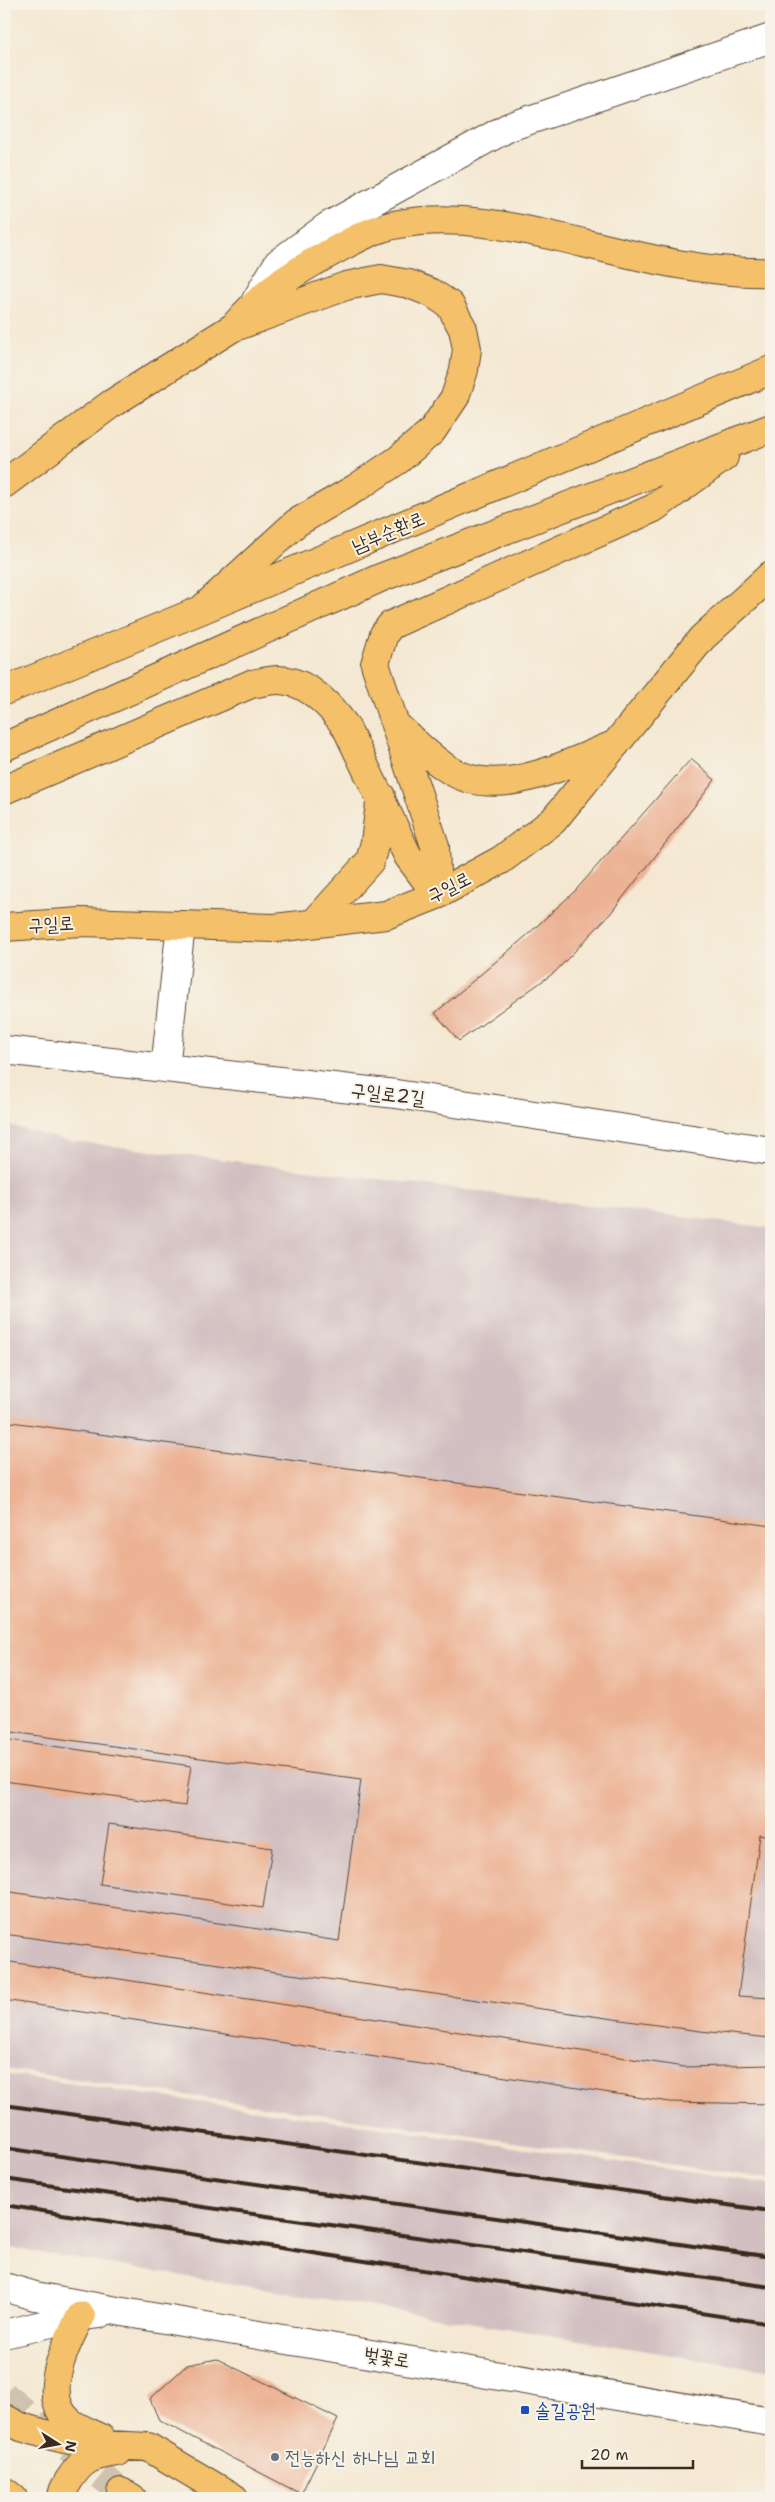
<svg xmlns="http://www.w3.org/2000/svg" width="775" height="2502" font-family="'Shantell Sans','Poor Story',sans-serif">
<rect width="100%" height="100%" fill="#f7f3e8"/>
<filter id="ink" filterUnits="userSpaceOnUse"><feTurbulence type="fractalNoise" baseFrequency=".02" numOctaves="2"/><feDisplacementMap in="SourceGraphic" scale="10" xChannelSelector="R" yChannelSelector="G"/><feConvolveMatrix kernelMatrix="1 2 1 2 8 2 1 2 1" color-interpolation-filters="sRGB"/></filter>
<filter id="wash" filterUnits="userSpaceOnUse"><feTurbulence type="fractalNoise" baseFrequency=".0096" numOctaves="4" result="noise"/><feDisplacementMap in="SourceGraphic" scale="20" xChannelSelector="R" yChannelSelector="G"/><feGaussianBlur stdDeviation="1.12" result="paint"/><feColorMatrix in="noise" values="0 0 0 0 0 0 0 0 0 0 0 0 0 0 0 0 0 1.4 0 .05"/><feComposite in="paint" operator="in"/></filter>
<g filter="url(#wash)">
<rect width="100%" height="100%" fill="#f4e8d2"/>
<!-- industrial -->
<path fill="#d2bfc1" d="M 4,1124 L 65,1140 L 771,1228 L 771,2179 L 4,2069 Z
M 4,2074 L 771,2184 L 771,2371 L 4,2247 Z"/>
<g id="blocks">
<!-- building -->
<path fill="#ecb294" d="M 691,759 L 715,780 L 610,914 L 555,972 L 459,1041 L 435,1013 L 525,937 L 575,891 Z
M 4,1421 L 771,1526 L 771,1837 L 760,1835 L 738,1996 L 771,1998 L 771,2038 L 700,2031 L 4,1934 L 4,1891 L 339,1941 L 361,1780 L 4,1731 Z
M 4,1739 L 191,1766 L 185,1806 L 4,1781 Z
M 109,1824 L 272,1848 L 263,1908 L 100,1884 Z
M 4,1961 L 684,2067 L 771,2065 L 771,2104 L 669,2102 L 4,2000 Z
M 217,2359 L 338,2419 L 301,2494 L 159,2420 L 150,2399 L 187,2365 Z"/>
</g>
</g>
<g filter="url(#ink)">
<use href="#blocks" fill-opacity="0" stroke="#574639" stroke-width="1"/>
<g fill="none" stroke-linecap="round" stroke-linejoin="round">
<!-- major-tunnel -->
<path stroke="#cfc2ae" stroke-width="28" stroke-dasharray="28 14" stroke-linecap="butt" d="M 4,2395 L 121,2492"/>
<defs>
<path id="minor" d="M 255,302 L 278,263 L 328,226 L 509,127 L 771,38
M 4,1050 L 396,1094 L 771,1151
M 165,1068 L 181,925
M 4,2287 L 35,2296 L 123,2312 L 771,2422
M 4,2334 L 81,2316 L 99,2314"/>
<path id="major" d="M 237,323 C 262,294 295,271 330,253 C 352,241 374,228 399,224 C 456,214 511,226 567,239 C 633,255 703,274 771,272
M 4,484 L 111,404 L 232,328 L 346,286 L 381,279 L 409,284 L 432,293 L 450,305 L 463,329 L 467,349 L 464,370 L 455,397 L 432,431 L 398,460 L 356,488 L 296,523 L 201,610
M 4,691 L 201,610 L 771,370
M 398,727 C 414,741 430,758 448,769 C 498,802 567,763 616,744
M 4,747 L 380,578 L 771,428
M 4,790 L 251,684 C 259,683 269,680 278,680 C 307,680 330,705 346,727 L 408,856 L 437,895
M 437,895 L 435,846 L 375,664 L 384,634 L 391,625 L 654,508 L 724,457
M 314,923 L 370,861 L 375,842 L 381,796
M 4,927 L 81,922 L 275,928 L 386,915 L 437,895 L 501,860 L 553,821 L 702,638 L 771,575
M 81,2316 C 66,2343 39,2397 70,2422 C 79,2429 92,2433 101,2438
M 4,2418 L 21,2427 L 52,2436 L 88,2444 L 148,2447 L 234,2498
M 4,2491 L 13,2498
M 121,2492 L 132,2498
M 62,2498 C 62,2491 65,2487 69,2480 C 83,2458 92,2456 117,2452"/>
</defs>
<!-- minor casing -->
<use href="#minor" stroke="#574639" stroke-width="30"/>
<!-- major casing -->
<use href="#major" stroke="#574639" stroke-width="30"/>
<!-- minor -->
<use href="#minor" stroke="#fff" stroke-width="28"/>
<!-- major -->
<use href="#major" stroke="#f4c16a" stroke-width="28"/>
<!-- rail -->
<path stroke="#3b2a1e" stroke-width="4" d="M 4,2105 L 771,2211
M 4,2148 L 771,2257
M 4,2179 L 771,2287
M 4,2205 L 771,2324"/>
</g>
</g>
<!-- markers -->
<rect fill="#1a4fb4" stroke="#f7f3e8" stroke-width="2" x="520" y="2405" width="10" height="10" rx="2.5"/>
<circle fill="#6b7280" stroke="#f7f3e8" stroke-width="2" cx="275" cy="2457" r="5"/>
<g text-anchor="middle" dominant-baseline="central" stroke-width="4" stroke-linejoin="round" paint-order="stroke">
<!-- street labels -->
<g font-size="19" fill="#3b2a1e" stroke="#f7f3e8">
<text transform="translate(388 532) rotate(-23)">남부순환로</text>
<text transform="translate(449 887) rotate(-27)">구일로</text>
<text transform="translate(51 924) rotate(-3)">구일로</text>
<text transform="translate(388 1094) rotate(7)">구일로2길</text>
<text transform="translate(387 2357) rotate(10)">벚꽃로</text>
</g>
<!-- transit labels -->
<g font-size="19" fill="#164399" stroke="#f7f3e8" text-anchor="start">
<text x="535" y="2410">솔길공원</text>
</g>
<!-- worship labels -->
<g font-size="19" fill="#5b616d" stroke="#f7f3e8" text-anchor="start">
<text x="285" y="2457">전능하신 하나님 교회</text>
</g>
</g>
<!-- margin -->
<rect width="775" height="2502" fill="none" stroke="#f7f3e8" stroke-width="20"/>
<!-- north arrow -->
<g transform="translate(58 2444) rotate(101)" stroke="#f7f3e8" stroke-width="4" paint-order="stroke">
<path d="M0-4L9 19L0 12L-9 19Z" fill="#3b2a1e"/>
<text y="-8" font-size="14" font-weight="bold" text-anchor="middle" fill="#3b2a1e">N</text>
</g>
<!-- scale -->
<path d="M582 2460v8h111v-8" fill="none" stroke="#3b2a1e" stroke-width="2.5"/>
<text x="590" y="2460" font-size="15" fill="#3b2a1e" stroke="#f7f3e8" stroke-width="4" paint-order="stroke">20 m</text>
</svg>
